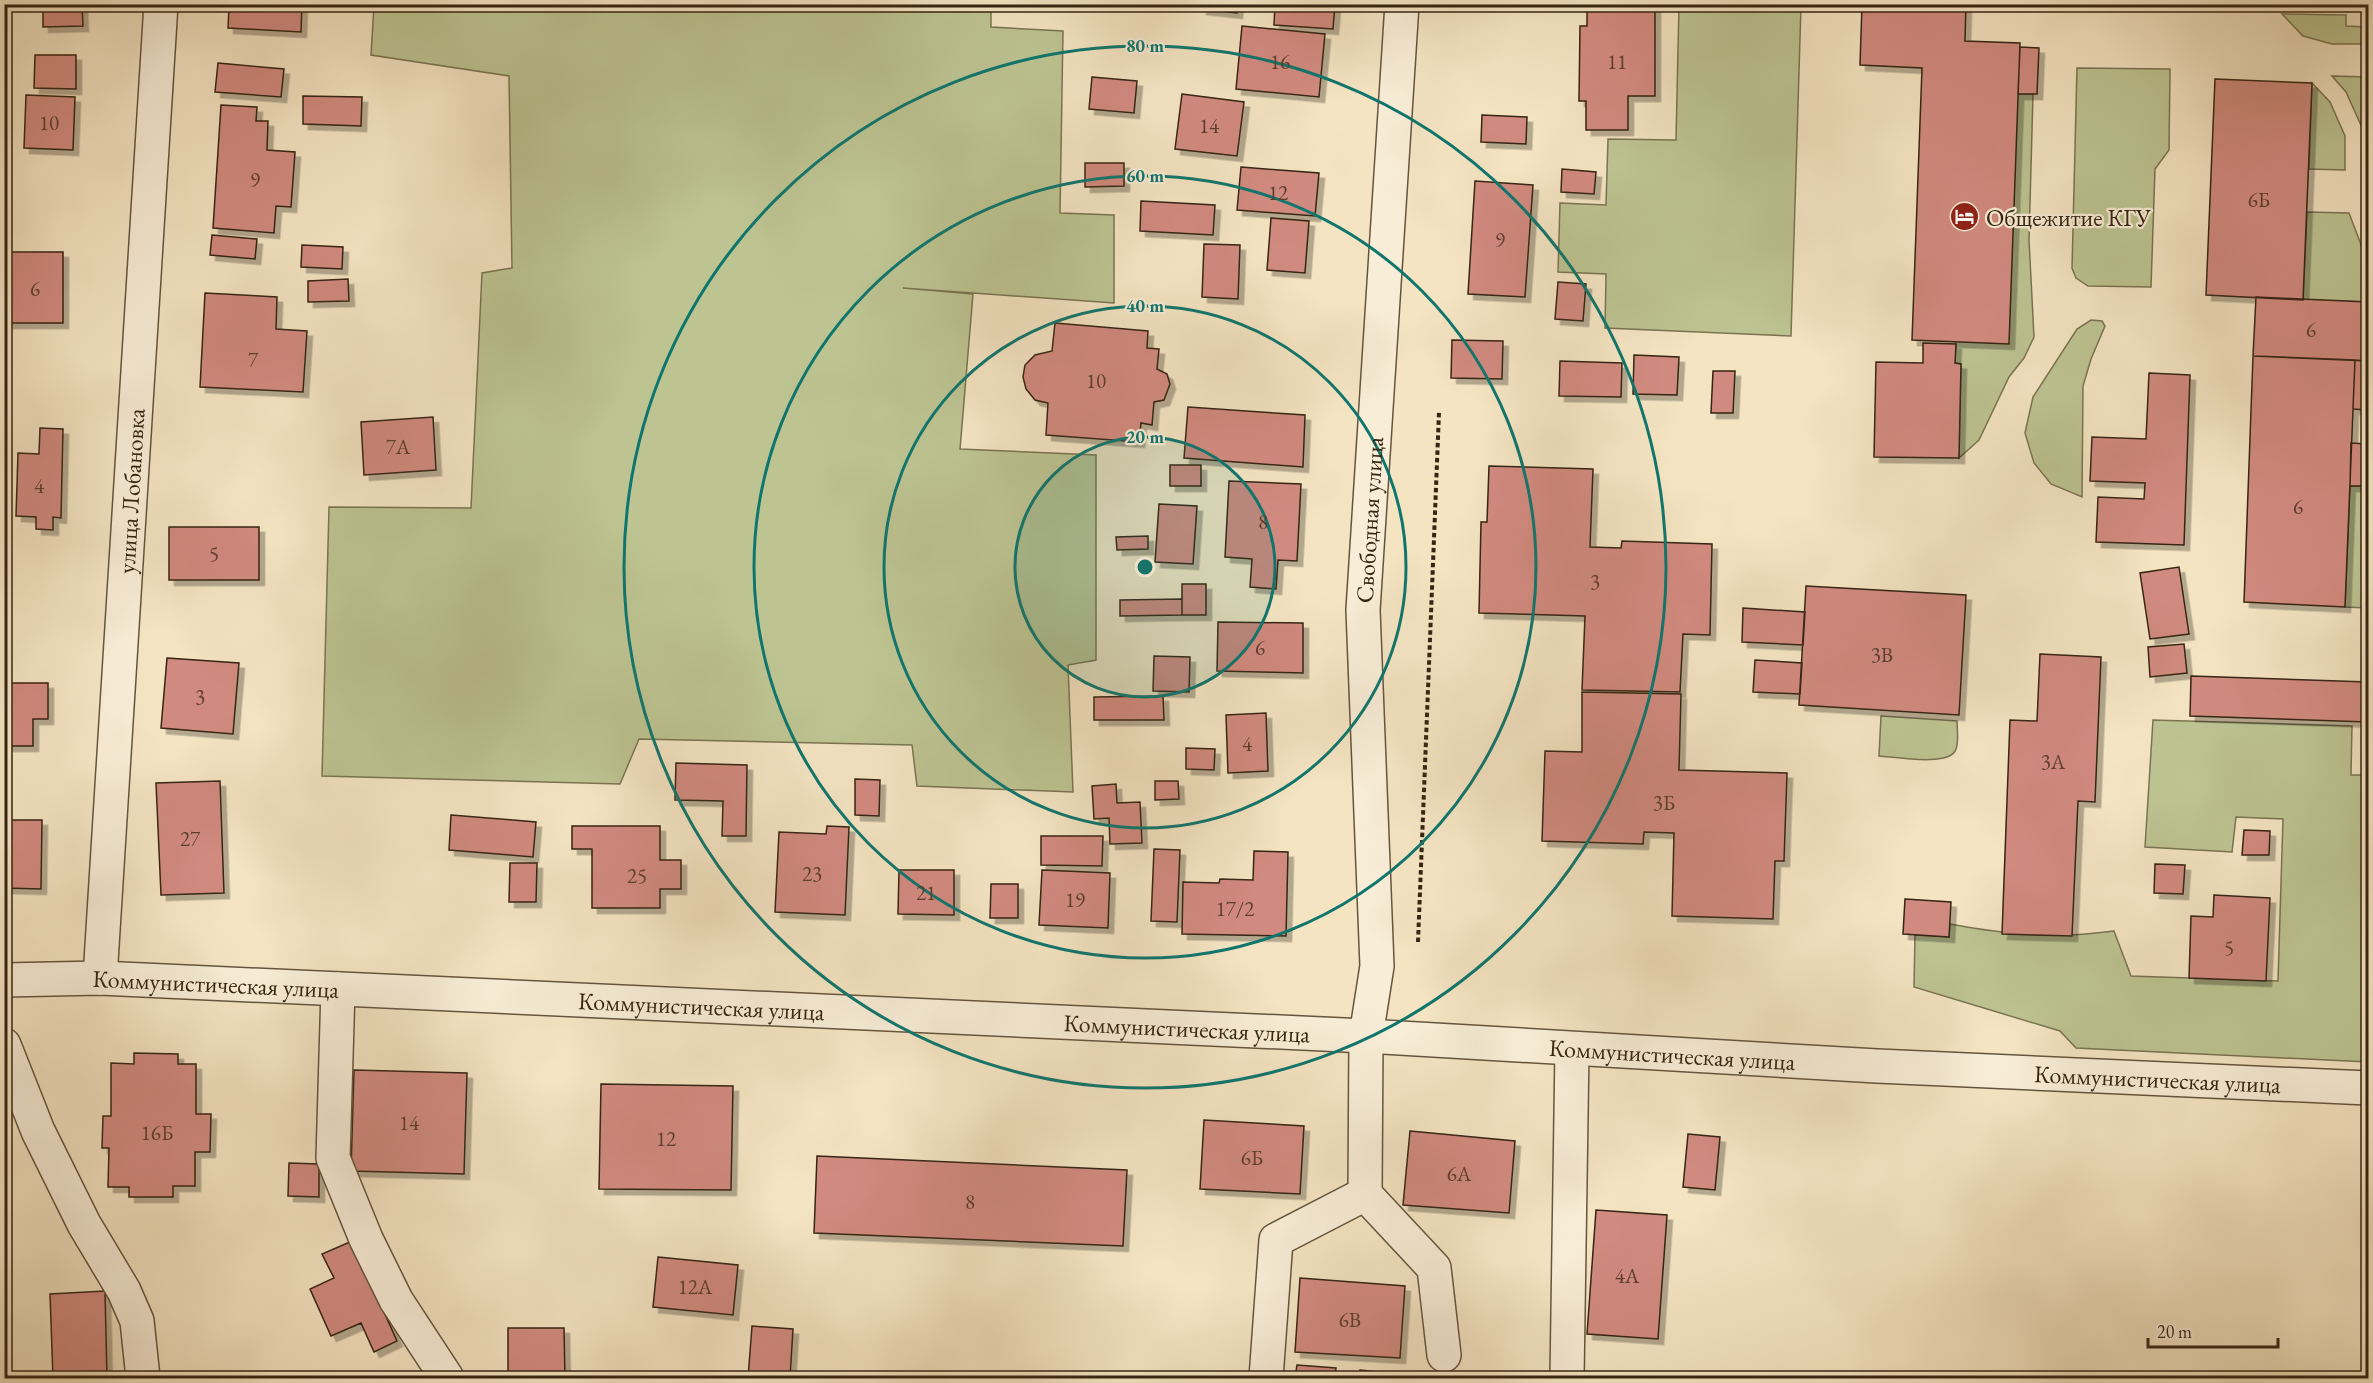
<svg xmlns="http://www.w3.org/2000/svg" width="2373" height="1383" font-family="'EB Garamond',serif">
<defs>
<filter id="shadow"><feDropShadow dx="5.5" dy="5.5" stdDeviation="0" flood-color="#0004"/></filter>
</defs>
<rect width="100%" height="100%" fill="#f4e4c2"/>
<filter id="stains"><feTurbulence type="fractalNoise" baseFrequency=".00333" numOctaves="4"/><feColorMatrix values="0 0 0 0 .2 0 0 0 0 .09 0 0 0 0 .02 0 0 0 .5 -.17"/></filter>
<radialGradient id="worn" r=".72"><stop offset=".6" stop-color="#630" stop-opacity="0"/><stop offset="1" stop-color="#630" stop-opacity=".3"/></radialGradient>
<!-- green -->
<path fill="#bdc492" stroke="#7a7452" stroke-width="1.5" d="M 991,5 L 991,27 L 1063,31 L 1060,213 L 1114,215 L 1114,303 L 903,288 L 973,294 L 960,449 L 1096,455 L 1096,660 L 1068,665 L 1073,792 L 917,786 L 912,745 L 639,739 L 620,784 L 322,776 L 329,507 L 471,508 L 482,273 L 512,268 L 509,76 L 371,55 L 374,5 Z
M 1679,5 L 1801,5 L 1791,336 L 1605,328 L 1606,274 L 1558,272 L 1560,203 L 1606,205 L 1608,139 L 1676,140 Z
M 2282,14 L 2346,15 L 2346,26 L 2368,27 L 2368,44 L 2332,44 L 2303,36 Z
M 2077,68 L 2170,69 L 2169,150 L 2155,169 L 2151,287 L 2088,286 L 2076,278 L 2072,268 Z
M 2332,76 L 2368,77 L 2368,132 L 2364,132 L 2346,92 Z
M 2312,83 L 2330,102 L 2345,136 L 2345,170 L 2309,169 Z
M 2018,94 L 2033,94 L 2029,240 L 2034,337 L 2024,358 L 2009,377 L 1979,440 L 1959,458 L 1961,364 L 1955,363 L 1956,342 Z
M 2307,212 L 2349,213 L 2368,263 L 2368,302 L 2303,300 Z
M 2091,320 L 2102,321 L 2105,326 L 2091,359 L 2083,386 L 2082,497 L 2051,484 L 2034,463 L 2025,433 L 2033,397 L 2077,329 Z
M 2350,486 L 2368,486 L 2368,608 L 2345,607 Z
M 1881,716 L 1957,721 C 1957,729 1959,741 1956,749 C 1951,767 1895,757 1879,756 Z
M 2153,720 L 2352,726 L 2351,775 L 2368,775 L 2368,1062 L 2076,1048 L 2060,1031 L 1914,987 L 1915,935 L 1949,937 L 1950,924 C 2009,935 2054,939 2114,931 L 2131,976 L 2278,981 L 2283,819 L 2236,817 L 2232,852 L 2145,847 Z"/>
<!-- building -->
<path fill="#d18a7f" stroke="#362512" stroke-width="1.5" filter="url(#shadow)" d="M 43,4 L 82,4 L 83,26 L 43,27 Z
M 221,4 L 302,4 L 301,32 L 228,28 L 229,7 Z
M 1202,4 L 1238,4 L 1237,13 L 1201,9 Z
M 1275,4 L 1335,4 L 1333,29 L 1274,25 Z
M 1587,4 L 1655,4 L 1655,96 L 1628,96 L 1628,130 L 1586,130 L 1586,101 L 1579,101 L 1580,26 L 1587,26 Z
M 1862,4 L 1966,4 L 1965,41 L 2020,43 L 2009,344 L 1912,340 L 1922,68 L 1860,65 Z
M 1242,26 L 1325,34 L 1319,97 L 1236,89 Z
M 2020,47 L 2039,48 L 2037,94 L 2018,94 Z
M 35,55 L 76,55 L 76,89 L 34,88 Z
M 218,63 L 284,69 L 281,97 L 215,92 Z
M 1092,77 L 1137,81 L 1134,113 L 1089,109 Z
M 2215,79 L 2312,83 L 2303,300 L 2206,295 Z
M 1182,94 L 1244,102 L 1237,156 L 1175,149 Z
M 26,95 L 75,97 L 73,150 L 24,148 Z
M 303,96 L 362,97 L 361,126 L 303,124 Z
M 221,105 L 257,107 L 256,121 L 268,121 L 267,150 L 295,152 L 291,207 L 276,206 L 274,233 L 213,228 Z
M 1482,115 L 1527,117 L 1526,144 L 1481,142 Z
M 1085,163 L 1124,163 L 1124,186 L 1085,187 Z
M 1241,167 L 1319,173 L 1315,216 L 1237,210 Z
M 1562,169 L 1596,172 L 1594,194 L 1561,192 Z
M 1475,181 L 1533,185 L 1525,297 L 1468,294 Z
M 1141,201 L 1215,205 L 1213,235 L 1140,231 Z
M 1271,218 L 1309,221 L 1305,273 L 1267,270 Z
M 212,235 L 257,239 L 255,259 L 210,255 Z
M 1204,244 L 1240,245 L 1238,299 L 1202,297 Z
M 302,245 L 343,247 L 342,269 L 301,267 Z
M 7,252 L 63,252 L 63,323 L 7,323 Z
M 348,279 L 349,301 L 308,302 L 308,281 Z
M 1558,282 L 1586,284 L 1583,321 L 1555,319 Z
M 205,293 L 277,297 L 276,329 L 307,331 L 303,392 L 200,387 Z
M 2256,297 L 2368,302 L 2368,361 L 2253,356 Z
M 1055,323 L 1148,331 L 1147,348 L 1159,349 L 1157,369 L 1167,374 L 1170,384 L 1164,400 L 1154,402 L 1152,425 L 1141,423 L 1139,442 L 1046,435 L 1048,403 L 1035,400 L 1026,389 L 1023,377 L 1025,365 L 1035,355 L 1052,351 Z
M 1452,340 L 1503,341 L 1502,379 L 1451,378 Z
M 1923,343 L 1956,344 L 1955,363 L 1961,364 L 1959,458 L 1874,457 L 1876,362 L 1923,363 Z
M 1634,355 L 1679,357 L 1677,395 L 1633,394 Z
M 2253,356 L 2355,360 L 2345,607 L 2244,602 Z
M 2355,360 L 2368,361 L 2368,410 L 2353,409 Z
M 1560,361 L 1622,363 L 1621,397 L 1559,396 Z
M 1713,371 L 1735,371 L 1733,413 L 1711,413 Z
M 2149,373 L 2190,375 L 2184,545 L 2096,542 L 2098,497 L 2144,499 L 2145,483 L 2090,481 L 2092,437 L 2146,439 Z
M 1188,407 L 1305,415 L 1303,467 L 1184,458 Z
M 433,417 L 436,470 L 364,475 L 361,422 Z
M 40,428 L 63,429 L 61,518 L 53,517 L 53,530 L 36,529 L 36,517 L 16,516 L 18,453 L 39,454 Z
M 2351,443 L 2368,444 L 2368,486 L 2350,486 Z
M 1170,465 L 1201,465 L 1201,486 L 1170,486 Z
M 1489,466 L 1593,469 L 1590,547 L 1621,548 L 1622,541 L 1712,544 L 1710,635 L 1683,634 L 1680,692 L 1582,690 L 1585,616 L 1479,613 L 1481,522 L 1487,522 Z
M 1229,481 L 1301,484 L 1297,561 L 1278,560 L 1276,589 L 1250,587 L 1252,559 L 1225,557 Z
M 1159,504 L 1197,506 L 1193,564 L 1155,562 Z
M 169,527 L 259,527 L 259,580 L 169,580 Z
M 1148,536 L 1148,549 L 1117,550 L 1116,537 Z
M 2179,567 L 2189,634 L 2150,639 L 2140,573 Z
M 1182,584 L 1206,584 L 1206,615 L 1182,615 Z
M 1806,586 L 1966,595 L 1959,715 L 1799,705 Z
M 1182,599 L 1182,615 L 1120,616 L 1120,600 Z
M 1743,608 L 1805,612 L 1803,645 L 1742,642 Z
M 1218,622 L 1303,623 L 1303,673 L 1217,671 Z
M 2184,644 L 2187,673 L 2150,677 L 2148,647 Z
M 2040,654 L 2101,657 L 2095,802 L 2078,801 L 2072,936 L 2002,934 L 2010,720 L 2037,721 Z
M 1154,656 L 1190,657 L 1189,692 L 1153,691 Z
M 167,658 L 239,663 L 233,734 L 161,728 Z
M 1755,660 L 1802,663 L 1800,694 L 1753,692 Z
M 2191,676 L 2368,682 L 2368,722 L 2190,716 Z
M 4,683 L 48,683 L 48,719 L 33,719 L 33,746 L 4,746 Z
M 1582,692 L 1681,694 L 1679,770 L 1787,773 L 1784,861 L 1775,861 L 1773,919 L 1672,916 L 1674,833 L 1644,832 L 1643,844 L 1542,841 L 1545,751 L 1582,752 Z
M 1163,696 L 1164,720 L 1094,720 L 1094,697 Z
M 1266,713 L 1268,771 L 1228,773 L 1226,715 Z
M 2363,726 L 2368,726 L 2368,766 L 2362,765 Z
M 1186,748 L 1215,749 L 1214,770 L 1186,769 Z
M 676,763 L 747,765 L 746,836 L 722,836 L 723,801 L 675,800 Z
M 855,779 L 880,780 L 879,816 L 855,815 Z
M 220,781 L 224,893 L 161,895 L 156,783 Z
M 1155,781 L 1178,781 L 1179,799 L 1155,800 Z
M 1116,784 L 1117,803 L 1140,802 L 1142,843 L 1110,844 L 1109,818 L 1094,819 L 1092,786 Z
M 451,815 L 536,822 L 533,857 L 449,850 Z
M 4,820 L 42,820 L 41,889 L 4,888 Z
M 572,826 L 660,826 L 660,860 L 681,860 L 681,889 L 660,889 L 660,908 L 592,908 L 592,849 L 572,849 Z
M 827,826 L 849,827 L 845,915 L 775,912 L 779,832 L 826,834 Z
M 2244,830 L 2270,831 L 2269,855 L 2242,855 Z
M 1041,836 L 1103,836 L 1102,866 L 1041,865 Z
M 1154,849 L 1180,850 L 1177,922 L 1151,921 Z
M 1254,851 L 1288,852 L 1286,936 L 1182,934 L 1183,882 L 1219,883 L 1220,879 L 1253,880 Z
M 510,863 L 537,863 L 536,902 L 509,902 Z
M 2155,864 L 2185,865 L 2183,894 L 2154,893 Z
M 899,870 L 954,870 L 954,915 L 898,914 Z
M 1042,870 L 1110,873 L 1108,928 L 1039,925 Z
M 991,884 L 1018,884 L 1018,918 L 990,918 Z
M 2214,895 L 2270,898 L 2266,981 L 2189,978 L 2191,916 L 2213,917 Z
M 1905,899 L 1951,902 L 1949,937 L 1903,934 Z
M 134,1053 L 178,1054 L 178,1064 L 196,1064 L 196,1114 L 211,1114 L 210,1152 L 195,1152 L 195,1186 L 173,1186 L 173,1197 L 129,1197 L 129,1187 L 108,1187 L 109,1148 L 102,1148 L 103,1116 L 111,1116 L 111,1063 L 134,1064 Z
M 354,1070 L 467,1073 L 464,1174 L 351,1171 Z
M 601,1084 L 733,1086 L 731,1190 L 599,1189 Z
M 1204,1120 L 1304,1126 L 1300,1194 L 1200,1189 Z
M 1410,1131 L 1515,1141 L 1509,1213 L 1403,1205 Z
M 1688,1134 L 1720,1137 L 1715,1190 L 1683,1187 Z
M 817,1156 L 1127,1170 L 1123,1246 L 814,1233 Z
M 289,1163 L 319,1164 L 319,1197 L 288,1196 Z
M 1596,1210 L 1667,1215 L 1658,1339 L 1587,1334 Z
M 352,1241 L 397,1341 L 374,1352 L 361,1323 L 331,1336 L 310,1289 L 334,1278 L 322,1254 Z
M 658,1257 L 738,1265 L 733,1315 L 653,1307 Z
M 1300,1278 L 1405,1286 L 1400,1358 L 1295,1352 Z
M 105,1291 L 107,1378 L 53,1378 L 50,1294 Z
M 752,1326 L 793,1329 L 790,1378 L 748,1378 Z
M 508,1328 L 564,1328 L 565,1378 L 508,1378 Z
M 1297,1365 L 1336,1368 L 1335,1378 L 1295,1378 Z
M 1360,1370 L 1415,1376 L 1415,1378 L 1359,1378 Z
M 172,1377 L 268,1378 L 172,1378 Z"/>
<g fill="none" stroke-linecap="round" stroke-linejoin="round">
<defs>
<g id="minor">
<path id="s1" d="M 100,978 L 161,4"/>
<path id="s2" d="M 4,980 L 100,978 L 1366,1036 L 1877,1066 L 2368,1088"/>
<path d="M 338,989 L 333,1158 L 366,1239 L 396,1300 L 447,1378"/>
<path d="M 4,1045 L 38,1131 L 84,1224 L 124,1291 L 137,1321 L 143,1378"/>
<path d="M 1365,1194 L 1434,1268 L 1444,1355"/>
<path id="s3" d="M 1266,1378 L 1276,1240 L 1365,1194 L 1366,1036 L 1377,966 L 1363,610 L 1402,4"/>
<path d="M 1567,1378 L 1572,1049"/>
</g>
</defs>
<!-- minor casing -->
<use href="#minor" stroke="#66553e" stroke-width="36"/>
<!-- path -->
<path stroke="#362512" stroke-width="4" stroke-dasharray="4.5 3" stroke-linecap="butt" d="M 1418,942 L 1439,412"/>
<!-- minor -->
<use href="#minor" stroke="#f8edd7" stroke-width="33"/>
</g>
<!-- distance rings -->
<circle cx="1145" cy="567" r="130" fill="#0f766e" fill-opacity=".12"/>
<g fill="none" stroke="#0f766e" stroke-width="3">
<circle cx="1145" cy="567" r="130"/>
<circle cx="1145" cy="567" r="261"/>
<circle cx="1145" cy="567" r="391"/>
<circle cx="1145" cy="567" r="521"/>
</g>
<!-- icons -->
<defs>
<symbol id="hotel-disc" viewBox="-11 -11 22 22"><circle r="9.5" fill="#8f2418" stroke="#f8edd7"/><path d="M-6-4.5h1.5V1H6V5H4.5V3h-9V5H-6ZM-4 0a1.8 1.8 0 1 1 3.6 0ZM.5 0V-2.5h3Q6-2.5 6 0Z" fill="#fff"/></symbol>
</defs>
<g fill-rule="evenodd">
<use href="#hotel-disc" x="1948" y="200" width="33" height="33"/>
</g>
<g text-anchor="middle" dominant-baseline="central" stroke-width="4.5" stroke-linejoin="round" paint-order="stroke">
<!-- number labels -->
<g font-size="21" fill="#5d3e2d">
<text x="1280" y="61">16</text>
<text x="1617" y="61">11</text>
<text x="49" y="122">10</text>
<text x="1209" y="125">14</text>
<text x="255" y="179">9</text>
<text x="1278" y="192">12</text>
<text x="2259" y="199">6Б</text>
<text x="1500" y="239">9</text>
<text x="35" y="288">6</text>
<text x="2311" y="329">6</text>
<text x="253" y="359">7</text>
<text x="1096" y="380">10</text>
<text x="398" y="446">7А</text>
<text x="39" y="485">4</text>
<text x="2298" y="506">6</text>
<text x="1263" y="521">8</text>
<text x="214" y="553">5</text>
<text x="1595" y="581">3</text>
<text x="1260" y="647">6</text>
<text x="1882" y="654">3В</text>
<text x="200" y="696">3</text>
<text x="1247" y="743">4</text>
<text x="2053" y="761">3А</text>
<text x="1664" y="802">3Б</text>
<text x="190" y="838">27</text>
<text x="812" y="873">23</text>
<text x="637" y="875">25</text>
<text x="926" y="892">21</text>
<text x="1075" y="899">19</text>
<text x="1235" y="908">17/2</text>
<text x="2229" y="947">5</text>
<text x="409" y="1122">14</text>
<text x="157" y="1132">16Б</text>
<text x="666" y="1138">12</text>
<text x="1252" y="1157">6Б</text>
<text x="1459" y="1173">6А</text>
<text x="970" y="1201">8</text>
<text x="1627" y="1275">4А</text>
<text x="695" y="1286">12А</text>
<text x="1350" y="1319">6В</text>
</g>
<!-- poi labels -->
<g font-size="24" fill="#362512" stroke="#f8edd7" text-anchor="start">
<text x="1986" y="217">Общежитие КГУ</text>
</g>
<!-- street labels -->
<g font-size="24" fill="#362512" stroke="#f8edd7">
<text stroke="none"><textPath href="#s1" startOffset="488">улица Лобановка</textPath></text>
<text stroke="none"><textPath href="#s3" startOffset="914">Свободная улица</textPath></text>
<text stroke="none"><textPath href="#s2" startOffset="212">Коммунистическая улица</textPath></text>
<text stroke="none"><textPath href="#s2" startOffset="698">Коммунистическая улица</textPath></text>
<text stroke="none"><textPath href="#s2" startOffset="1184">Коммунистическая улица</textPath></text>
<text stroke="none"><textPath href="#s2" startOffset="1670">Коммунистическая улица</textPath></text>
<text stroke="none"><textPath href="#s2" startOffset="2156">Коммунистическая улица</textPath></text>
</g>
</g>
<circle cx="1145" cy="567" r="9" fill="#0f766e" stroke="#f8edd7" stroke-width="3"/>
<g font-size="18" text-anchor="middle" font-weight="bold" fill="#0f766e" stroke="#f8edd7" stroke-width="4.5" stroke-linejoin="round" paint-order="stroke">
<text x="1145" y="52">80 m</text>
<text x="1145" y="182">60 m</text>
<text x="1145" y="312">40 m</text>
<text x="1145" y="443">20 m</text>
</g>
<!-- margin -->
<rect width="2373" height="1383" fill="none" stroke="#f4e4c2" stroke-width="24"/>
<rect x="6" y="6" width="2361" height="1371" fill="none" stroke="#362512" stroke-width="3"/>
<rect x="12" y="12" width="2349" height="1359" fill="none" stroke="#362512" stroke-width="1.5"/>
<!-- scale -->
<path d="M2148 1338v9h130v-9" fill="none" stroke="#362512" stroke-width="3"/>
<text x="2157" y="1338" font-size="18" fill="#362512" stroke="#f8edd7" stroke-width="4.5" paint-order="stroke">20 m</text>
<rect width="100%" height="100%" filter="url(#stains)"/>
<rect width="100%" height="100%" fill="url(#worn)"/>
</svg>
